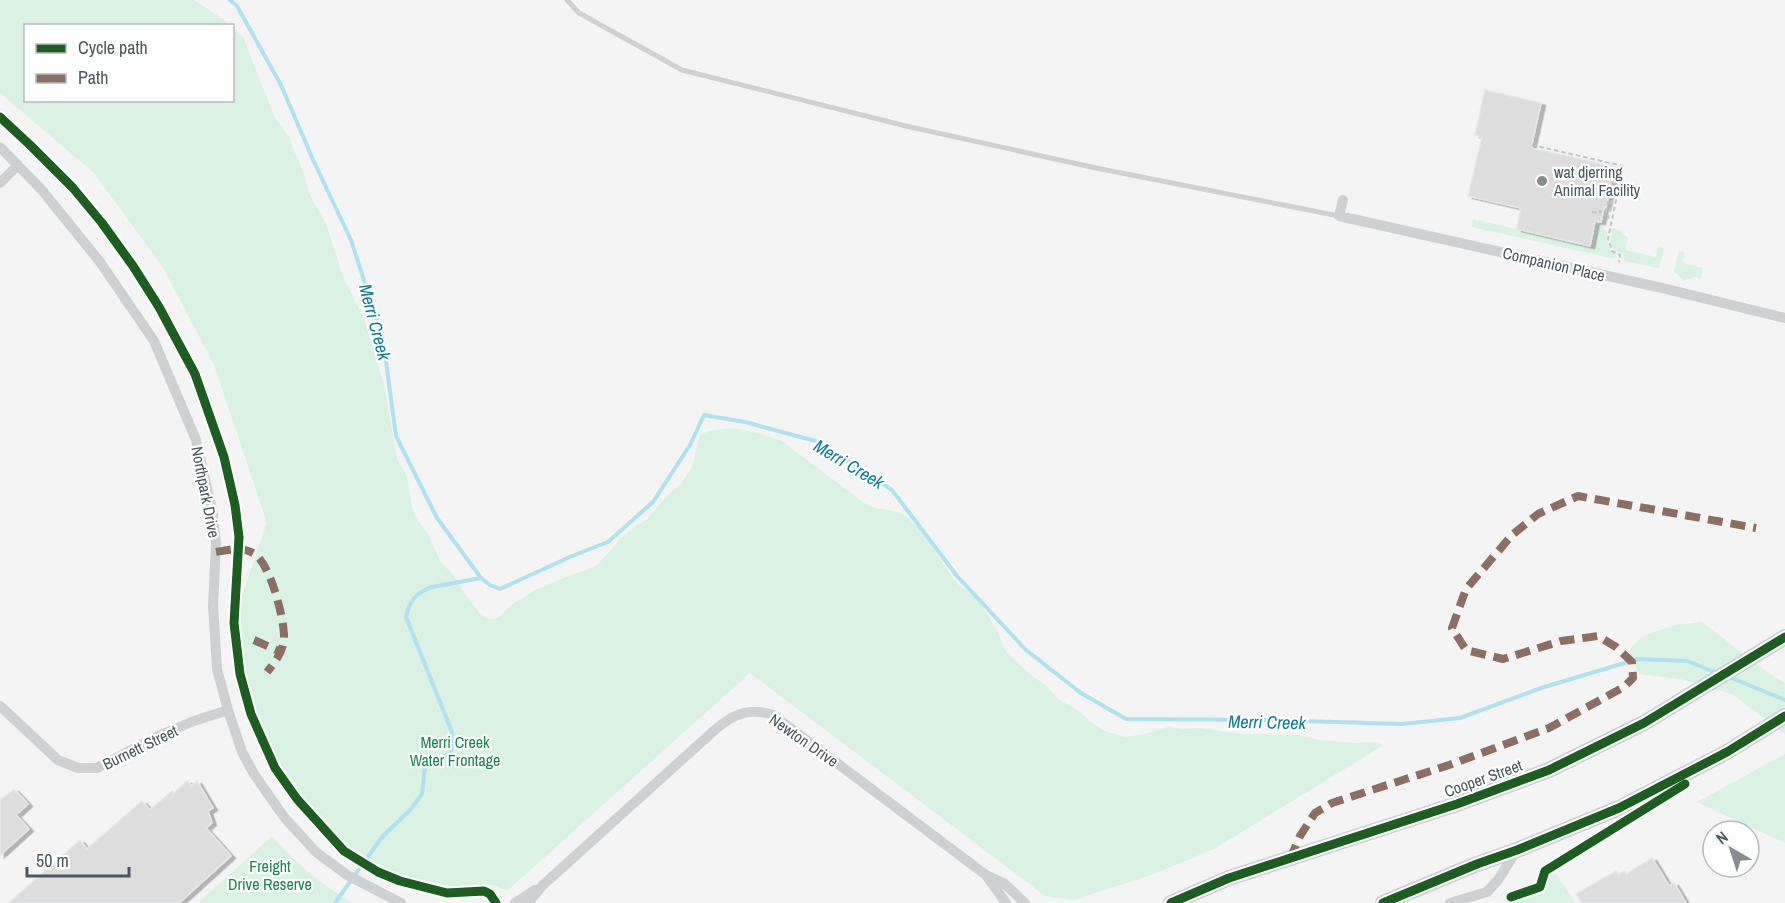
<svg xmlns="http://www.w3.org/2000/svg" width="1785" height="903" font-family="'Archivo Narrow',sans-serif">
<defs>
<filter id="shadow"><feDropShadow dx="4.5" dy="2.5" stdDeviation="0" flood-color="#0004"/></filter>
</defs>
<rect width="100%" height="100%" fill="#f4f4f4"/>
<!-- green -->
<path fill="#d9f2e3" d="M 0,0 L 194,0 L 223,19 L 230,25 L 26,26 L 26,100 L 232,100 L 233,27 L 243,37 L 275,118 L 290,138 L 293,149 L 298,159 L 304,174 L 309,193 L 326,224 L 344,279 L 364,319 L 384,385 L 397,459 L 407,477 L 412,507 L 415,516 L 429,536 L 440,561 L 454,576 L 465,594 L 481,615 L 488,619 L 494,619 L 500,616 L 514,603 L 535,590 L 576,573 L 587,570 L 598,564 L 625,534 L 647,519 L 669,494 L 681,484 L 692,467 L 700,435 L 709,431 L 732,428 L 759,433 L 782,441 L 866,504 C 878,511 891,508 902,514 C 925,528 941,564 958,584 C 964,591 971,591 977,597 L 998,632 L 1004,648 L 1008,654 L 1033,677 L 1046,685 L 1058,699 L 1078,710 L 1092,723 L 1107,732 L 1126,737 L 1144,734 L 1168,727 L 1183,729 L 1200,728 L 1242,734 L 1298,735 L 1319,740 L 1355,743 L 1373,742 L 1384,745 L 1214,849 L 1151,875 L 1074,900 L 1045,896 L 750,673 L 507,891 L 493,885 L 454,887 L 421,883 L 378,865 L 351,848 L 332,832 L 305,805 L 287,781 L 270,750 L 253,707 L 242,661 L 239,604 L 267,523 L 214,365 L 162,266 L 94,173 L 0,93 Z
M 1473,219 L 1593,247 L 1599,223 L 1604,224 L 1603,227 L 1607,232 L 1608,247 L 1617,256 L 1614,259 L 1472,227 Z
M 1612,228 L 1623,231 L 1623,234 L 1628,238 L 1625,250 L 1656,257 L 1658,246 L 1664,248 L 1659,268 L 1624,261 L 1623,254 L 1615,251 L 1610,245 Z
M 1679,251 L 1685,252 L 1683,263 L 1703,268 L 1701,279 L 1695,277 L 1684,280 L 1674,272 Z
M 1702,622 L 1767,672 L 1785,683 L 1785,734 L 1732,694 L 1680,679 L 1639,674 L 1629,651 L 1642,636 L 1675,625 Z
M 1785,754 L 1785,843 L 1697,802 Z
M 272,836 C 295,863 322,885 353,903 L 198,903 Z
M 1556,873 L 1575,903 L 1518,903 L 1510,890 Z"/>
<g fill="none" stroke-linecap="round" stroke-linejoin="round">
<!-- stream -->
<path stroke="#aee2f0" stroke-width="4" d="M 230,0 L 237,6 L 281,85 L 314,162 L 351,240 L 383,339 L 396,436 L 437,518 L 481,578 L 490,585 L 500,589 L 572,556 L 608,542 L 653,502 L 690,445 L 704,415 L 745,422 L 819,442 L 892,490 L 957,576 L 1026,650 L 1081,693 L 1126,719 L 1269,720 L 1402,724 L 1460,718 L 1541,688 L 1638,659 L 1687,661 L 1717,673
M 1729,677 L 1785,700
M 335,903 L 382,837 L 410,810 L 422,794 L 425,767 L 432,761 L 451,753 L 452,732 L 406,617 C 409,601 417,592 432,587 L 481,578"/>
</g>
<!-- building -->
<path fill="#ddddde" stroke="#e5e6e7" stroke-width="1.5" filter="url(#shadow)" d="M 1485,90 L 1541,103 L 1531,148 L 1615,167 L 1606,208 L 1604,207 L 1601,222 L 1595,221 L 1590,246 L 1517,229 L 1521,208 L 1468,196 L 1482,137 L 1475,135 Z
M 187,781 L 192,786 L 197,781 L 213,808 L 208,811 L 212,823 L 206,828 L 231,856 L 179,903 L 9,903 L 80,840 L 87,849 L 142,801 L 150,810 L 172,791 L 174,793 Z
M 14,789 L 28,804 L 16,815 L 29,829 L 0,855 L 0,801 Z
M 1652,858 L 1669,886 L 1674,883 L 1686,903 L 1582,903 L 1576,894 L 1616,871 L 1618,875 L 1625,871 L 1626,874 Z"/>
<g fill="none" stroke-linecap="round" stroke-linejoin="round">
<!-- path -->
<path stroke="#bcc7c4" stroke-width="2" stroke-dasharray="4.5 3" stroke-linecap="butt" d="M 1532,145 L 1623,166 L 1608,239 L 1612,251 L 1620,255 L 1619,262
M 1592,212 L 1600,213 L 1600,211 L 1606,212 L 1612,183 L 1616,183 L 1608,218 L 1612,218"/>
<!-- service -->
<path stroke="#ced0d2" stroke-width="5" d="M 567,0 L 579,13 L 682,70 L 906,126 L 1096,168 L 1339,216"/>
<!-- minor -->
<path stroke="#ced0d2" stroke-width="10" d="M 0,147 L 41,189 L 100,262 L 154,341 L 196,440 L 213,514 L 216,544 L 213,606 L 217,669 L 228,710 L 242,752 L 254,774 L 284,817 L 316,852 L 347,875 L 401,903
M 0,183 L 18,165
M 1343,200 L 1339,216 L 1662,288 L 1785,318
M 0,706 L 58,760 L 78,768 L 97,768 L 158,736 L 194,721 L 228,710
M 986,875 L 1005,884 L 1025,903
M 515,903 L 535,890
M 528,903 L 543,885 L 717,728 C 734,714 750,707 773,715 L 986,875 L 1006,903
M 1450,903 L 1487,892 L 1498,880 L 1517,850"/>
<!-- primary -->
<path stroke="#caced1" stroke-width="16" d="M 1171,903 L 1229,878 L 1457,804 L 1549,770 L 1644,723 L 1785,637
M 1383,903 L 1477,864 L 1517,850 L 1619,808 L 1727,752 L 1785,716"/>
<!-- quiet -->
<path stroke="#8d6e63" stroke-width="8" stroke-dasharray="15 8" stroke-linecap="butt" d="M 216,552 C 227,550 243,547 253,553 C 270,561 285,621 284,639 C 283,652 275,662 267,672
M 254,640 L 281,652
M 1290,859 L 1300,836 L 1315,813 L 1332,803 L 1449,765 L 1549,728 L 1624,687 L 1633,678 L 1632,662 L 1616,647 L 1598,636 L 1561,641 L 1503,659 L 1466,650 L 1452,628 L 1466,589 L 1512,535 L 1538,514 L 1578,496 L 1756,528"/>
<defs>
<path id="cycleway" d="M 0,117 L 30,145 L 73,188 L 102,223 L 133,266 L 159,307 L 195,374 L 224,457 L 235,505 L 239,537 L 234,623 L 240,674 L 251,714 L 275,768 L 297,799 L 344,851 L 378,872 L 400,881 L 447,893 L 484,891 L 490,894 L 496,903
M 1511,897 L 1540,887 L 1545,871 L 1685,784
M 1171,903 L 1229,878 L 1457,804 L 1549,770 L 1644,723 L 1785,637
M 1383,903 L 1477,864 L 1517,850 L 1619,808 L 1727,752 L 1785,716"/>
</defs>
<!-- cycleway casing -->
<use href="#cycleway" stroke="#fff" stroke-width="13"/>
<!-- cycleway -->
<use href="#cycleway" stroke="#1b5e20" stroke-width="9"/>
</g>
<!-- markers -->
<circle fill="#868d94" stroke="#fff" stroke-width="2" cx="1542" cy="181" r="6"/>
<g text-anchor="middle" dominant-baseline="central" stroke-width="4.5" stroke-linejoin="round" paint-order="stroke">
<!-- poi labels -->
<g font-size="16" fill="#4a5661" stroke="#fff" text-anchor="start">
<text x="1554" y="172">wat djerring<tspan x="1554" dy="18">Animal Facility</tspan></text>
</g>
<!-- street labels -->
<g font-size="16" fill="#4a5661" stroke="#fff">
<text transform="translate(1554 264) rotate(13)">Companion Place</text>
<text transform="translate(206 492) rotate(79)">Northpark Drive</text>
<text transform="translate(804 740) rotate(35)">Newton Drive</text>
<text transform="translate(140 747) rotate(-26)">Burnett Street</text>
<text transform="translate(1483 778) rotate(-20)">Cooper Street</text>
</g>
<!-- park labels -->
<g font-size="16" fill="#17864f" stroke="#fff">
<text x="455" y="742">Merri Creek<tspan x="455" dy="18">Water Frontage</tspan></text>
<text x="270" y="866">Freight<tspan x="270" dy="18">Drive Reserve</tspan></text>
</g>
<!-- water labels -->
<g font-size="18" font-style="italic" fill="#0c7c9b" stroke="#fff">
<text transform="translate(375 322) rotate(75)">Merri Creek</text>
<text transform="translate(849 464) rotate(31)">Merri Creek</text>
<text transform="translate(1267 722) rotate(1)">Merri Creek</text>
</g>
</g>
<!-- legend -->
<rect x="24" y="24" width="210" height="78" fill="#ffffff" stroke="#b7bbc0" stroke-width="1.5"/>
<rect x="36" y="44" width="30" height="9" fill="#1b5e20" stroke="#b7bbc0" stroke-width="1.5"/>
<text x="78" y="54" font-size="18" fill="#4a5661">Cycle path</text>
<rect x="36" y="74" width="30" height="9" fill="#8d6e63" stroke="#b7bbc0" stroke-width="1.5"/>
<text x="78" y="84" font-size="18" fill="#4a5661">Path</text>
<!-- north arrow -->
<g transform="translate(1731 849) rotate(321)"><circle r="28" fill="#ffffff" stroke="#b7bbc0" stroke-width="1.5"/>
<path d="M0-4.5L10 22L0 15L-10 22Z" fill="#868d94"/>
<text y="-9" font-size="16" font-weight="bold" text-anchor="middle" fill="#4a5661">N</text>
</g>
<!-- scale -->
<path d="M27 867v9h102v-9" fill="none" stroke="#4a5661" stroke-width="3"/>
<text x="36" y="867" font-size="18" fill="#4a5661" stroke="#ffffff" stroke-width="4.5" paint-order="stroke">50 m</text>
</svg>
